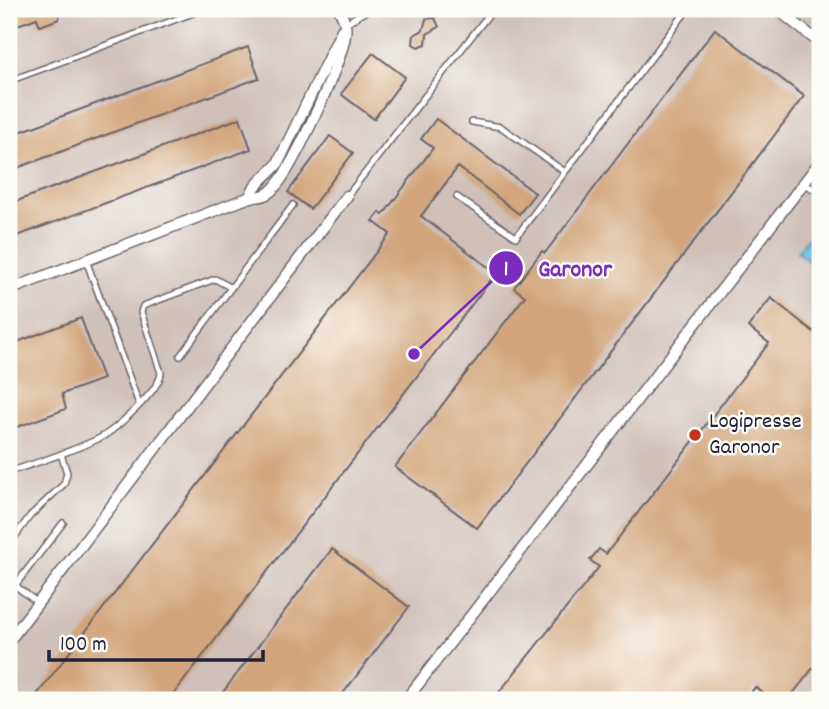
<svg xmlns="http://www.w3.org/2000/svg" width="829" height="709" font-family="Dekko,sans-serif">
<rect width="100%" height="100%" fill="#fdfcf7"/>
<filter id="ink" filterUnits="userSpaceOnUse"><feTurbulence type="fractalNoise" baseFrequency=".0143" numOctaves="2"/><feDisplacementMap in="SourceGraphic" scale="14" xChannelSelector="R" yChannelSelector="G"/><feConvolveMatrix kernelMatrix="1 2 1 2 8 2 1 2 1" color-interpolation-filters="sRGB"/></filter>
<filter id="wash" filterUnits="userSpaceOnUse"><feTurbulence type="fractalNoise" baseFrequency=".00686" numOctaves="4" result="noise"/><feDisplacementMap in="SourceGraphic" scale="28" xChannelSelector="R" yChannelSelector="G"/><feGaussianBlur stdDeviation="1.57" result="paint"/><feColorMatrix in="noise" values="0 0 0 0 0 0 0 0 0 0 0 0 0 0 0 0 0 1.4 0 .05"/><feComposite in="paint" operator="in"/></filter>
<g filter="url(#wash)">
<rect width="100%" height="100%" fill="#f0e0c1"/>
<!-- industrial -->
<path fill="#cfc0ba" d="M 9,9 L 820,9 L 820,700 L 9,700 Z"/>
<!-- water -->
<path fill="#6ac0e7" stroke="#467191" stroke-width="2" d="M 820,223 L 820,270 L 797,252 Z"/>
<g id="blocks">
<!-- building -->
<path fill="#d2a57b" d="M 9,9 L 58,9 L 59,19 L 40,26 L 37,18 L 9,28 Z
M 435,18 L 439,27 L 427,34 L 426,44 L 418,47 L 413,44 L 414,35 L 423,30 L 426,19 Z
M 715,29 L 804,96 L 477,528 L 395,467 L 525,296 L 514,288 L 542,251 L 545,253 Z
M 248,47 L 259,78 L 9,171 L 9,136 Z
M 373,53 L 405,77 L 374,119 L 341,94 Z
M 240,118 L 251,149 L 9,239 L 9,204 Z
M 436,119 L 535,193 L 519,214 L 458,167 L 421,216 L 496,273 L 169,700 L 33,700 L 390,234 L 373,221 L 380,212 L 383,215 L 433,148 L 421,139 Z
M 330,136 L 353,153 L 310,209 L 288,192 Z
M 771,298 L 820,337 L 820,674 L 813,668 L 788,700 L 772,700 L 755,687 L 746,700 L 493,700 L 599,567 L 590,560 L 599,549 L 606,554 L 769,343 L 748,327 Z
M 81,318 L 103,379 L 62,394 L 66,409 L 9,430 L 9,345 Z
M 332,549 L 409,607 L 338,700 L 217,700 Z"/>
</g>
</g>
<g filter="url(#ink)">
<use href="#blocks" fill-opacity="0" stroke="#6a646a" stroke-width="2"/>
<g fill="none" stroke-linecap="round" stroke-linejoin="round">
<defs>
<path id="lane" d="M 346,23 L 369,9
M 9,81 L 204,9
M 472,122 L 501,127 L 565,172
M 805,184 L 820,193
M 351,191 L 493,9
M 457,197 L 516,237 L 688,9
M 86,260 L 139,404
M 180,356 L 293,205
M 9,472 C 39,462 71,452 100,438 C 115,430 160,390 161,373 L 141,312 L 143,306 L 215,279 L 230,287
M 9,545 L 30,516 L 64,484 L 67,473 L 61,454
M 38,603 L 17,587 L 17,583 L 63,523"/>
<path id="street" d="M 777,9 L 820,43
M 250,197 C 253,184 270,174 278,163 L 342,30
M 9,290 L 250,197 C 260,197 267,196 274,188 C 293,169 342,61 345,35 C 347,24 343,18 339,9
M 9,641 L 347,196
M 406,700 L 820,162"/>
</defs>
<!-- lane casing -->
<use href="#lane" stroke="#6a646a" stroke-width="8"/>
<!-- street casing -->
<use href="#street" stroke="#6a646a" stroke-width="13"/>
<!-- lane -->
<use href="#lane" stroke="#fff" stroke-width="5"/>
<!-- street -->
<use href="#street" stroke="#fff" stroke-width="10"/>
</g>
</g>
<!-- markers -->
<circle fill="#c8321e" stroke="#fdfcf7" stroke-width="2.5" cx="695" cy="435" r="7"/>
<g text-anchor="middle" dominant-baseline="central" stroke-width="5" stroke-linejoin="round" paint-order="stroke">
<!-- poi labels -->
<g font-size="23" fill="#22223b" stroke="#fdfcf7" text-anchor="start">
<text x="709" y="422">Logipresse<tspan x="709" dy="26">Garonor</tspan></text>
</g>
</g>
<!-- callouts -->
<path fill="none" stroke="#7b2cbf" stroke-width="2.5" d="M414 354L506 268"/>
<g fill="#7b2cbf" stroke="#fdfcf7" stroke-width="2.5">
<circle cx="414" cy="354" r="7"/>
<circle cx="506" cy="268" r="18"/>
</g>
<g font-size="21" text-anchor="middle" font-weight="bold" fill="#fff">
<text x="506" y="275">1</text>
</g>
<g font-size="24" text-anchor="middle" font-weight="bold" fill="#7b2cbf" stroke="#fdfcf7" stroke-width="5" stroke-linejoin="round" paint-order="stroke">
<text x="575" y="276">Garonor</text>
</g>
<!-- margin -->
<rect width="829" height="709" fill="none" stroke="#fdfcf7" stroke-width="35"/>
<!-- scale -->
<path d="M49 650v10h214v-10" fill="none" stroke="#22223b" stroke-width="3.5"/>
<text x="60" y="650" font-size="21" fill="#22223b" stroke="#fdfcf7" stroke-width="5" paint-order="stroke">100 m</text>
</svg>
